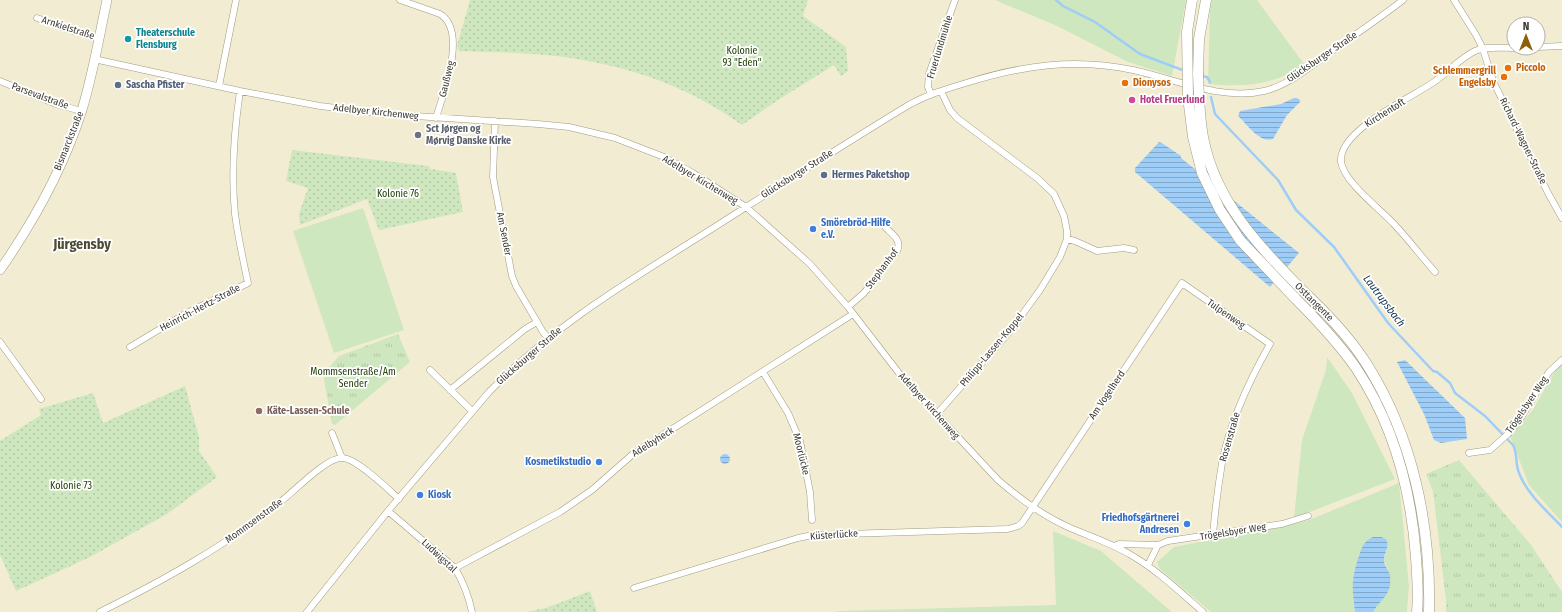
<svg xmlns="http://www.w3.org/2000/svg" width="1562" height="612" font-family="'Fira Sans Condensed',sans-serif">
<defs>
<pattern id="park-tufts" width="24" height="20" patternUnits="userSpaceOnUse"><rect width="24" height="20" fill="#cee7bf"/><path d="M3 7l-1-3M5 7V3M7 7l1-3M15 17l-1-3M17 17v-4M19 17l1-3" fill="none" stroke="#b2c7a4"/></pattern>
<pattern id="garden-dots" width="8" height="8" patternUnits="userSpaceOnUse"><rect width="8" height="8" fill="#cee7bf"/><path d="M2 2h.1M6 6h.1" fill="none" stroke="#b2c7a4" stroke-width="1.8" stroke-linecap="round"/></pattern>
<pattern id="water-rules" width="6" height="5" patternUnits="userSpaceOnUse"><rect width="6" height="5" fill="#9ecdf7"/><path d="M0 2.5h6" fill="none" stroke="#82a7c8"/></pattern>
</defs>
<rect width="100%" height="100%" fill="#f2edd2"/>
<!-- grass -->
<path fill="#cee7bf" d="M 995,0 L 1186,0 L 1172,76 L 1128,62 L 1057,26 Z
M 1212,0 L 1257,0 L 1304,64 C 1275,86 1243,87 1208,84 L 1210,10 Z
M 363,208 L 404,330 L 334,353 L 293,231 Z
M 1327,357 L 1352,393 L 1395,479 L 1294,518 L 1302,440 L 1326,370 Z
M 1562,365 L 1562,522 L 1529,485 L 1510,436 L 1532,411 L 1555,371 Z
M 1399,483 L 1409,586 L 1407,612 L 1373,612 L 1389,572 L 1384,560 L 1387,550 L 1381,537 L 1373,537 L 1368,540 L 1353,597 L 1355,612 L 1211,612 L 1160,569 L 1157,562 L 1174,547 L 1293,524 L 1309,520 Z
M 1053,531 L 1101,551 L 1172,612 L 835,612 L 838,611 L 1056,605 Z"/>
<!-- park -->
<path fill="url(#park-tufts)" d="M 398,334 L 410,362 L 335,425 L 332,424 L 323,374 L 339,356 Z
M 1459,460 L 1531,545 L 1562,592 L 1562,612 L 1446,612 L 1446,600 L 1433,491 L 1426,474 Z"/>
<!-- garden -->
<path fill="url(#garden-dots)" d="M 470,0 L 808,0 L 803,16 L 846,47 L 848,71 L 841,76 L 834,65 L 778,100 L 742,125 C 692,89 638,69 577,59 C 540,52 500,53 462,51 L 460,52 L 457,46 Z
M 292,150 L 428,166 L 431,169 L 456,173 L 463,212 L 379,230 L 367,199 L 300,225 L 299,214 L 308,188 L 286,181 Z
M 185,386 L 199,437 L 199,451 L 217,477 L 167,514 L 90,557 L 16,591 L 0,555 L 0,441 L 41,415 L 39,409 L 93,393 L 103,423 Z
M 590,591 L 597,612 L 526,612 L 546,608 Z"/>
<!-- water -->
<path fill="url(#water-rules)" d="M 1294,98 L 1297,98 L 1300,100 L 1300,102 L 1287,115 L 1273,139 C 1260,144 1247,124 1238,116 L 1240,111 L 1281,104 Z
M 1159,142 L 1162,143 L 1181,156 L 1181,158 L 1299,253 L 1270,287 L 1135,172 L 1135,168 Z
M 1405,360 L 1465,418 L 1467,439 L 1441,443 L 1434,440 L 1424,414 L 1397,362 Z
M720 459a5 5 0 1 1 10 0a5 5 0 1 1-10 0Z
M 1373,537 L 1381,537 L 1386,539 C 1390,547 1384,553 1384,560 C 1384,566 1389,570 1390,575 C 1392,596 1382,597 1373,612 L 1355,612 C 1352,589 1351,579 1359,556 C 1362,546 1364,541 1373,537 Z"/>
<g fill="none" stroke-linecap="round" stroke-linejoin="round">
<!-- stream -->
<path stroke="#9ecdf7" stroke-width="2.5" d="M 1056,0 L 1063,6 L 1095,22 L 1140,54 L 1185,71
M 1201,76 L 1207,77 L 1210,82
M 1211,97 L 1215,114 L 1278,180 L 1296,210 L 1334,247 L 1388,323 L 1433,371 L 1437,372 L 1450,383 L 1455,393 L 1485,416 L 1513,445 C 1518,454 1515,464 1519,473 C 1527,494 1547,511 1562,527"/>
<defs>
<path id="street" d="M 400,0 L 440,14 C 468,31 443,94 436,118
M 1454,0 L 1476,35 L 1483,49 L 1493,81 L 1548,193 L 1562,218
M 37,18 L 73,31 L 99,38
M 1538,47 L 1562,46
M 94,59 L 240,91 L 320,106 L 385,114 L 538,124 L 569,127 L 615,138 L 664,157 L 693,173 L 746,207 L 810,264 L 848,307 L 902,377 L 998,480 C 1019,498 1042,515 1066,526 C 1088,536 1111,543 1131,555 C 1157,570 1180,592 1203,612
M 0,81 L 56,104 L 81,111
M 219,86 L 236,0
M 931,94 L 928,87 L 929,74 L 955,0
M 495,121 L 493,177 L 512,276 L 516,286 L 543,332 L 548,338
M 1067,239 L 1075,241 L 1097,251 L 1124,248 L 1134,250
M 1435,272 C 1421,256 1408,239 1394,224 C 1380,209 1344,182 1341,162 C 1338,130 1411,98 1434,82 C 1447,73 1460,58 1475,51 C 1486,46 1502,48 1514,48
M 848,307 L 864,293 L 897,251 C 902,240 893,235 886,228
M 0,342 L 41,399
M 130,347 L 185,314 L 248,283 C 243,260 238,237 235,214 C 231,173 234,132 240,91
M 430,370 L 472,411
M 763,372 L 788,413 L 800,441 L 810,492 L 812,520
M 450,390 L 525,329 L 537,322
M 936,415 L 1011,330 L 1040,290 L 1060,257 L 1067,239 L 1067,231 L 1064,216 L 1054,194 L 1037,178 L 957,118 L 950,110 L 941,91
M 332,433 L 342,458
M 1469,453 L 1490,450 L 1508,434 L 1522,416 L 1549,372 L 1562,360
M 388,511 L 455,568 C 463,582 469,597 472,612
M 1114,546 L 1119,544 L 1158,545 L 1168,541 L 1282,524 L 1308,516
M 1148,565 L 1158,545
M 455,568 L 560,512 L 592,490 L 633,454 L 853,314
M 634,588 L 798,538 L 813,535 L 1008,529 L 1018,526 L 1022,523 L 1182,283 L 1270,344 C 1249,381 1230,421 1222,463 C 1218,487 1215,511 1213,535
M 100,612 C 162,581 224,547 279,503 C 293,493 327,456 343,458 C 357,459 387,488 399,499
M 307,612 L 388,511 L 489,392 C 555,324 631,280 710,230 C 776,188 841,146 907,106 C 926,95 946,89 966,83 C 1023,65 1075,58 1133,70 C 1175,79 1221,101 1264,91 C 1289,85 1311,66 1332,51 C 1356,34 1380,18 1403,0"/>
<path id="secondary" d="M 0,270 C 34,221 64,167 82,110 C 93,74 99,37 107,0"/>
<path id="primary" d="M 1198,73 L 1199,39 L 1206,0
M 1302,290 C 1325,312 1348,335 1366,363 C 1413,437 1431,525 1429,612
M 1294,297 C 1316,319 1338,342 1356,368 C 1394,425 1411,489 1416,557 C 1417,575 1419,594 1417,612"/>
</defs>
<!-- street casing -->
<use href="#street" stroke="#9f9b81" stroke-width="7"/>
<!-- secondary casing -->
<use href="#secondary" stroke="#9f9b81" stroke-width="10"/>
<!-- primary casing -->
<use href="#primary" stroke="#9f9b81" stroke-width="11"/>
<!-- street -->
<use href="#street" stroke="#fff" stroke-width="6"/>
<!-- secondary -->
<use href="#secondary" stroke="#fff" stroke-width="9"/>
<!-- primary -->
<use href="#primary" stroke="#fff" stroke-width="10"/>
<defs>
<path id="primary-bridge" d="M 1192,0 L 1187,32 L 1188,97 L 1193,137 L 1202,173 L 1220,210 L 1240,240 L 1294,297
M 1198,73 C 1199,94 1199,116 1203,137 C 1215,201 1258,245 1302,290"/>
</defs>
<!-- primary-bridge casing -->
<use href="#primary-bridge" stroke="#9f9b81" stroke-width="11" stroke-linecap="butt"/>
<!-- primary-bridge -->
<use href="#primary-bridge" stroke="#fff" stroke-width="10"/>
</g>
<!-- markers -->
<circle fill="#0f9aa8" stroke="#fff" stroke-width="1.5" cx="128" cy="39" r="4"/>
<g fill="#e8710a" stroke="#fff" stroke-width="1.5">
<circle cx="1508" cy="68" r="4"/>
<circle cx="1504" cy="77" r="4"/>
<circle cx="1125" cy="83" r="4"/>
</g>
<g fill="#5c6f8a" stroke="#fff" stroke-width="1.5">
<circle cx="118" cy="85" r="4"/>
<circle cx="824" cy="175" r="4"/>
</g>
<circle fill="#d1479c" stroke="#fff" stroke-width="1.5" cx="1132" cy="100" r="4"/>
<circle fill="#6b7280" stroke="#fff" stroke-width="1.5" cx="418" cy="135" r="4"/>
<g fill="#3f7fe0" stroke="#fff" stroke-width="1.5">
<circle cx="813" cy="229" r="4"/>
<circle cx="599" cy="462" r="4"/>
<circle cx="420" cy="495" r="4"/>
<circle cx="1187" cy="524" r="4"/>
</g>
<circle fill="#8d6e63" stroke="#fff" stroke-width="1.5" cx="259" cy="411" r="4"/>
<g text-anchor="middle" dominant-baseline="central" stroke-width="3.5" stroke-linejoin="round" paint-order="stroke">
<!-- street labels -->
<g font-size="10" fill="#3c3a30" stroke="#fff">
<text transform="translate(68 28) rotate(18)">Arnkielstraße</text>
<text transform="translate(940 47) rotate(-73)">Fruerlundmühle</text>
<text transform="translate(1322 57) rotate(-34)">Glücksburger Straße</text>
<text transform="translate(447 79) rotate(-76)">Gaußweg</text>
<text transform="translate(40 96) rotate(20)">Parsevalstraße</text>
<text transform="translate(376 112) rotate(6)">Adelbyer Kirchenweg</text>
<text transform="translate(1385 113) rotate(-32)">Kirchentoft</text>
<text transform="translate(69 141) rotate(-68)">Bismarckstraße</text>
<text transform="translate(1523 141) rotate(64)">Richard-Wagner-Straße</text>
<text transform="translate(797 174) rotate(-32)">Glücksburger Straße</text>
<text transform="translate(700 180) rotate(31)">Adelbyer Kirchenweg</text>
<text transform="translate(504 234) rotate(79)">Am Sender</text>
<text transform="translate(882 269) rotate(-53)">Stephanhof</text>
<text transform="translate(1314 302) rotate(45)">Osttangente</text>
<text transform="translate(200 308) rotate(-28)">Heinrich-Hertz-Straße</text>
<text transform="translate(1226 314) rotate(35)">Tulpenweg</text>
<text transform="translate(992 350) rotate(-50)">Philipp-Lassen-Koppel</text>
<text transform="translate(529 356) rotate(-41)">Glücksburger Straße</text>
<text transform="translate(1107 395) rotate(-56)">Am Vogelherd</text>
<text transform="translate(1527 405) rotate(-56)">Trögelsbyer Weg</text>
<text transform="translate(929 406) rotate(48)">Adelbyer Kirchenweg</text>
<text transform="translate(1230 437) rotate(-74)">Rosenstraße</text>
<text transform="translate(653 442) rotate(-32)">Adelbyheck</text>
<text transform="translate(801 454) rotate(76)">Moorlücke</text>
<text transform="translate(254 521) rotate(-36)">Mommsenstraße</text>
<text transform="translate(1233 532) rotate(-9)">Trögelsbyer Weg</text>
<text transform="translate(834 535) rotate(-4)">Küsterlücke</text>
<text transform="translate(439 556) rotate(43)">Ludwigstal</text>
</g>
<!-- culture labels -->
<g font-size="10" font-weight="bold" fill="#0d838f" stroke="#fff" text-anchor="start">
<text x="136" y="33">Theaterschule<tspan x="136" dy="12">Flensburg</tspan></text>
</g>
<!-- park labels -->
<g font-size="10" fill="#203d07" stroke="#fff">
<text x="742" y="51">Kolonie<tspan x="742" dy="12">93 "Eden"</tspan></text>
<text x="398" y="194">Kolonie 76</text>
<text x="353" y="372">Mommsenstraße/Am<tspan x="353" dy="12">Sender</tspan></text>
<text x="71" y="486">Kolonie 73</text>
</g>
<!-- food labels -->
<g font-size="10" font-weight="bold" fill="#c56008" stroke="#fff" text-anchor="start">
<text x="1516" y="68">Piccolo</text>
<text x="1496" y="71" text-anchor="end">Schlemmergrill<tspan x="1496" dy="12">Engelsby</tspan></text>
<text x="1133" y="83">Dionysos</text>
</g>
<!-- service labels -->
<g font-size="10" font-weight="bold" fill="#4e5e75" stroke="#fff" text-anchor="start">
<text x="126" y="85">Sascha Pfister</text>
<text x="832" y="175">Hermes Paketshop</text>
</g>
<!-- hotel labels -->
<g font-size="10" font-weight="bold" fill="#b23c85" stroke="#fff" text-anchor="start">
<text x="1140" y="100">Hotel Fruerlund</text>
</g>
<!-- worship labels -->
<g font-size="10" font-weight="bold" fill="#5b616d" stroke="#fff" text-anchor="start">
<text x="426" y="129">Sct Jørgen og<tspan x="426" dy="12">Mørvig Danske Kirke</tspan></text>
</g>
<!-- shop labels -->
<g font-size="10" font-weight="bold" fill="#366cbe" stroke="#fff" text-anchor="start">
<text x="821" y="223">Smörebröd-Hilfe<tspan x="821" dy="12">e.V.</tspan></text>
<text x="591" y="462" text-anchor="end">Kosmetikstudio</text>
<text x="428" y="495">Kiosk</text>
<text x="1179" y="518" text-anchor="end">Friedhofsgärtnerei<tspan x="1179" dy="12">Andresen</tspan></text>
</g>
<!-- education labels -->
<g font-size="10" font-weight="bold" fill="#785e54" stroke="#fff" text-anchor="start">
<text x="267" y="411">Käte-Lassen-Schule</text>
</g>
<!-- water labels -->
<g font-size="11" font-style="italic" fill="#0f324e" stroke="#fff">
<text transform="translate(1384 301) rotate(53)">Lautrupsbach</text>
</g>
<!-- district labels -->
<g font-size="14" font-weight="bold" fill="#4e4a33" stroke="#fff">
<text x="82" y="244">Jürgensby</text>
</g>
</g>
<!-- north arrow -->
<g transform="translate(1526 36)"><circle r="19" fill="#ffffff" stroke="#b1b0ac"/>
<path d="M0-3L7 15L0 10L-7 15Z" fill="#8d5f07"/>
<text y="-6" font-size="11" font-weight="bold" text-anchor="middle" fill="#3c3a30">N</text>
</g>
</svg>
